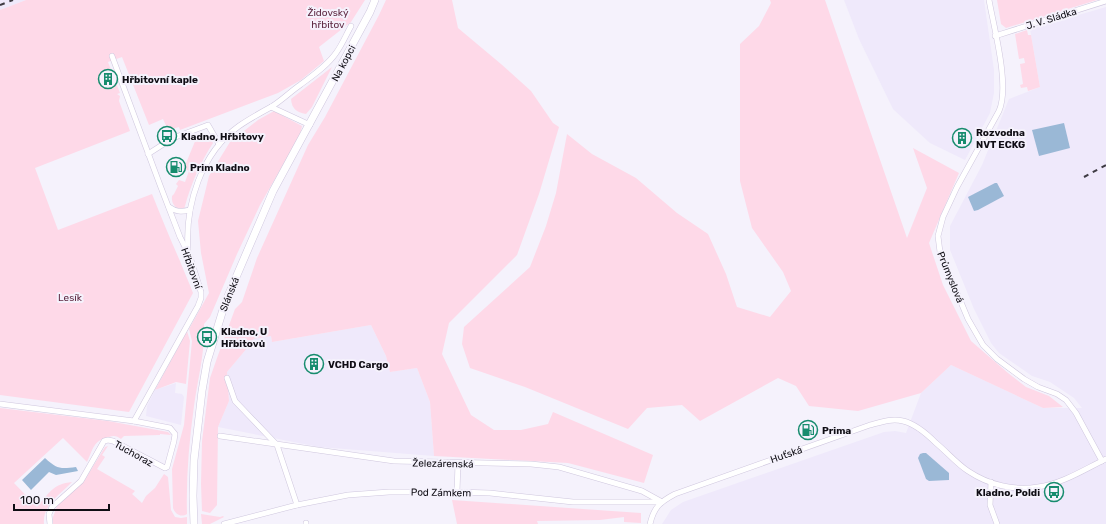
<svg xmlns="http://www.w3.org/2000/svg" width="1106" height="524" font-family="Rubik,sans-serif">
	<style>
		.built { fill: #efe9fb }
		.green { fill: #fed9e8 }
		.water { fill: #9ab8d6 }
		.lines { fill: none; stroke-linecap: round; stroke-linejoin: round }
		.minor-casing { stroke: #cfc7de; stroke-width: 6 }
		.secondary-casing { stroke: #cfc7de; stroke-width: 8 }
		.minor { stroke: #fff; stroke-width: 5 }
		.secondary { stroke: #fff; stroke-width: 7 }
		.rail { stroke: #3e3b43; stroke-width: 2; stroke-dasharray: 5 5; stroke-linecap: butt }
		.labels { text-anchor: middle; stroke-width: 4; stroke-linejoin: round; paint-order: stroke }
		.park-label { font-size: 10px; fill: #5d2841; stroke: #f5f2fc }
		.street-label { font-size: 10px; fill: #0f0d14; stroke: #f5f2fc }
		.poi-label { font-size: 10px; font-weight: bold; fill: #0f0d14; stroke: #f5f2fc; text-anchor: start }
	</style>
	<rect width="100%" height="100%" fill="#f5f2fc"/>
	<g class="built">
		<polygon points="0,0 26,0 0,10"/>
		<polygon points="844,0 984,0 994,70 994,93 990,113 965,160 930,143 893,109 859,39"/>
		<polygon points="1106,7 1106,524 662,524 671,510 683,502 884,432 895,431 906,433 921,393 951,365 1043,408 1082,408 1074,398 1050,382 1032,376 999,353 991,343 974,309 950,250 950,226 982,165 1009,99 1040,87 1030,29"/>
		<polygon points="371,325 386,356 390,372 417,368 430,402 434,456 319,447 218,427 229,401 227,372 248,347 253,339 271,336 272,342"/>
		<polygon points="176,383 175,393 182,394 184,397 181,425 146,416 147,406 155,390"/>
	</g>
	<g class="green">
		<path d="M26 0H365L351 22 319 47 324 61 301 80 278 93 180 130 179 127 168 130 163 119 149 125 122 57 108 62 120 93 117 94 120 96 119 101 130 131 35 168 58 230 152 194C161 216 170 239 180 261 184 272 189 282 193 293L129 412 0 395V10Z"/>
		<polygon points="386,0 452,0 458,28 501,64 531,91 553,123 559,127 539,194 517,255 449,323 442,354 471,415 494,430 521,430 548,424 553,412 653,455 644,483 568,463 434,456 430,402 417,368 390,372 386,356 371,325 272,342 271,336 253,339 255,346 248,347 227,372 229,401 218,427 217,505 210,513 202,511 201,484 202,441 210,378 217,358 235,309 242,302 257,258 308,145 325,117 379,15"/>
		<polygon points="770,0 825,0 907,238 927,188 913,148 959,173 929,243 943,285 971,341 1008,373 1026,387 1049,396 1063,407 1043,408 951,365 921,393 858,411 809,406 796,386 778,378 700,421 682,405 647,408 628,429 525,387 470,368 462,344 464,327 530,267 546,226 556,193 567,134 592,154 636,178 677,213 708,234 726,274 737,307 770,317 791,291 783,272 752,228 740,181 740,44 759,26 771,3"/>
		<polygon points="997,0 1097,0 1006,28 1001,24"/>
		<polygon points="1027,30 1028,35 1031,35 1040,87 1028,91 1027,87 1021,88 1020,85 1023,84 1020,64 1025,63 1024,58 1019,59 1015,34"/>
		<path d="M332 67 312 107 306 114C296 112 292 109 291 99Z"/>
		<path d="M274 111 302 126 300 135 260 205 237 254 210 317 204 324C205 354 198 377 194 406 189 442 186 478 187 514 181 518 175 514 173 508L172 469 184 425 192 341 189 329 209 293 201 253 198 221 209 176 230 142 258 120Z"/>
		<path d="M202 136 210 138 213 143C200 163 191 184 185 206L184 209C176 210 171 204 172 196L174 194 178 186 176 184 179 180 185 182 189 171 184 168 196 139Z"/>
		<polygon points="187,331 190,341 186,384 176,382 155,390"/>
		<path d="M0 408 108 421 168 432 171 435 160 434V435L124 436 121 439C117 436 114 435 109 437 93 440 93 450 87 462L63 438 14 483 37 507C49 493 53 484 72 482 61 494 42 505 44 524H0Z"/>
		<polygon points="108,446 102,455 105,457 97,469 135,491 132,494 142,503 146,496 155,488 164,474 168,477 171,510 175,517 181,518 187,517 187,524 53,524 53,517 57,506 84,481 105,447"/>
		<polygon points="452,500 641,513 641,523 624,522 624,517 600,520 537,521 538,524 457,524"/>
		<polygon points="201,514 220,517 223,516 224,517 210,524 202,524"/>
	</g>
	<g class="water">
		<polygon points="1064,123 1070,148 1039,156 1032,130"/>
		<polygon points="995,183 997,183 1004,196 978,210 974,211 968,197"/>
		<polygon points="923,453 926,453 949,473 949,480 929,481 926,479 918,458 920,454"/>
		<path d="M45 458C57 469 60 469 76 467L78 471 56 475 49 472 31 490 22 480Z"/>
	</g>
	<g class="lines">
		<defs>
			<g id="minor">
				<path d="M989 0C994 28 1010 86 999 111L957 187 943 217 938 236 940 252 968 319 983 345 997 359 1024 379 1038 387 1057 394 1066 400 1076 413 1102 461"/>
				<polyline points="995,36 1106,1"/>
				<polyline points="112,56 160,185 180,237 190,257 201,292 201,298 198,306 134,421"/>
				<polyline points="271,107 310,125"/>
				<polyline points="148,154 173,138 208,125 219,144"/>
				<path d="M169 207C176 212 181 212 190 210"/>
				<path d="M188 250C185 205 201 153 239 126 249 119 260 113 271 107 281 101 290 92 300 85 312 76 327 66 336 53 342 45 346 35 351 26"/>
				<polyline points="227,378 235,401 277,445 297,505"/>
				<polyline points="0,404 134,421 170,428 175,434 174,441 167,467 165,468 113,441 108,440 104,441 81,481 52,507 49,514 50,524"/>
				<polyline points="220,436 394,461 531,464 559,467 642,491 662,502"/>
				<polyline points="991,482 990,505 997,524"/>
				<polyline points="457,492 458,463"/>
				<polyline points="306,523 306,524"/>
				<polyline points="224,524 297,505 348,495 389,492 457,492 490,493 573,502 661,502"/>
				<path d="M650 524C654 507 660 502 675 494L870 425C881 422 892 418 903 421 916 424 927 434 936 443 947 452 957 464 968 471 989 485 1014 491 1038 487 1062 484 1085 469 1106 459"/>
			</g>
			<polyline id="secondary" points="194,524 193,496 194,460 202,391 207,362 225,303 273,191 370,12 375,0"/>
		</defs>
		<use href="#minor" class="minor-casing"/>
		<use href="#secondary" class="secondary-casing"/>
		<use href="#minor" class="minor"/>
		<use href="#secondary" class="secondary"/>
		<g class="rail">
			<polyline points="0,5 13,0"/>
			<polyline points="1084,177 1106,165"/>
		</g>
	</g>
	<defs>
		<symbol id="building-ring" viewBox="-11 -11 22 22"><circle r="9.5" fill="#f5f2fc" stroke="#178c6e" stroke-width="1.5"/><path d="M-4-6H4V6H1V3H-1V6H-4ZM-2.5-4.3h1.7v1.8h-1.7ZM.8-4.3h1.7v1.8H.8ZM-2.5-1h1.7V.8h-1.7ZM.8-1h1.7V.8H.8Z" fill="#178c6e"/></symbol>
		<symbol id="bus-ring" viewBox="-11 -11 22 22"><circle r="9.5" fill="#f5f2fc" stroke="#178c6e" stroke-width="1.5"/><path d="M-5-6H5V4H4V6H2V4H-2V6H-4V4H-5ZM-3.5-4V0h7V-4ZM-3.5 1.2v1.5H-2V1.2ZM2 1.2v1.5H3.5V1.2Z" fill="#178c6e"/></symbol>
		<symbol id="fuel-ring" viewBox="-11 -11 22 22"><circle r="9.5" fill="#f5f2fc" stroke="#178c6e" stroke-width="1.5"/><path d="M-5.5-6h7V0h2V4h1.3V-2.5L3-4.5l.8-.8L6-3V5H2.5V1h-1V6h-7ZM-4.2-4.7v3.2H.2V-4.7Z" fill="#178c6e"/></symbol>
	</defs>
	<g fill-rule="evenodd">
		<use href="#building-ring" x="97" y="68" width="22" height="22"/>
		<use href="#bus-ring" x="156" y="125" width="22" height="22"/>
		<use href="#building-ring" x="951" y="127" width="22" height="22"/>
		<use href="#fuel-ring" x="165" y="156" width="22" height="22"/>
		<use href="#bus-ring" x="196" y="326" width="22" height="22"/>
		<use href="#building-ring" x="303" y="353" width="22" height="22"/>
		<use href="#fuel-ring" x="797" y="419" width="22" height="22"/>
		<use href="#bus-ring" x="1043" y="481" width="22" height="22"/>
	</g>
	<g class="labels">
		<g class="park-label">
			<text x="328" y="16">Židovský<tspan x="328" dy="12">hřbitov</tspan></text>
			<text x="70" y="301">Lesík</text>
		</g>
		<g class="street-label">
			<text transform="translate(1051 18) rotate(-17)" y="4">J. V. Sládka</text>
			<text transform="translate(343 63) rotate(-62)" y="4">Na kopci</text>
			<text transform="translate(192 268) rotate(70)" y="4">Hřbitovní</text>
			<text transform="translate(951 277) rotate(68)" y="4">Průmyslová</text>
			<text transform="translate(229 294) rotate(-68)" y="4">Slánská</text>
			<text transform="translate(134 453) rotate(29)" y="4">Tuchoraz</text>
			<text transform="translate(786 454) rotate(-19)" y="4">Huťská</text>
			<text transform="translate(443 463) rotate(1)" y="4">Železárenská</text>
			<text transform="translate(441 492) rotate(1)" y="4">Pod Zámkem</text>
		</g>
		<g class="poi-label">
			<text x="122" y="83">Hřbitovní kaple</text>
			<text x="976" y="136">Rozvodna<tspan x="976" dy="12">NVT ECKG</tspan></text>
			<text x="181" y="140">Kladno, Hřbitovy</text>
			<text x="190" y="171">Prim Kladno</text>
			<text x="221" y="335">Kladno, U<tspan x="221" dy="12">Hřbitovů</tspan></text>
			<text x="328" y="368">VCHD Cargo</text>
			<text x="822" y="434">Prima</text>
			<text x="1040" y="496" text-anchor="end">Kladno, Poldi</text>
		</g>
	</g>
	<path d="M14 504v6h95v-6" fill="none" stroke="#0f0d14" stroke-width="2"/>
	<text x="20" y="504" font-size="12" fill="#0f0d14" stroke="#f5f2fc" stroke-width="3" paint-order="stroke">100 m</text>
</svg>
